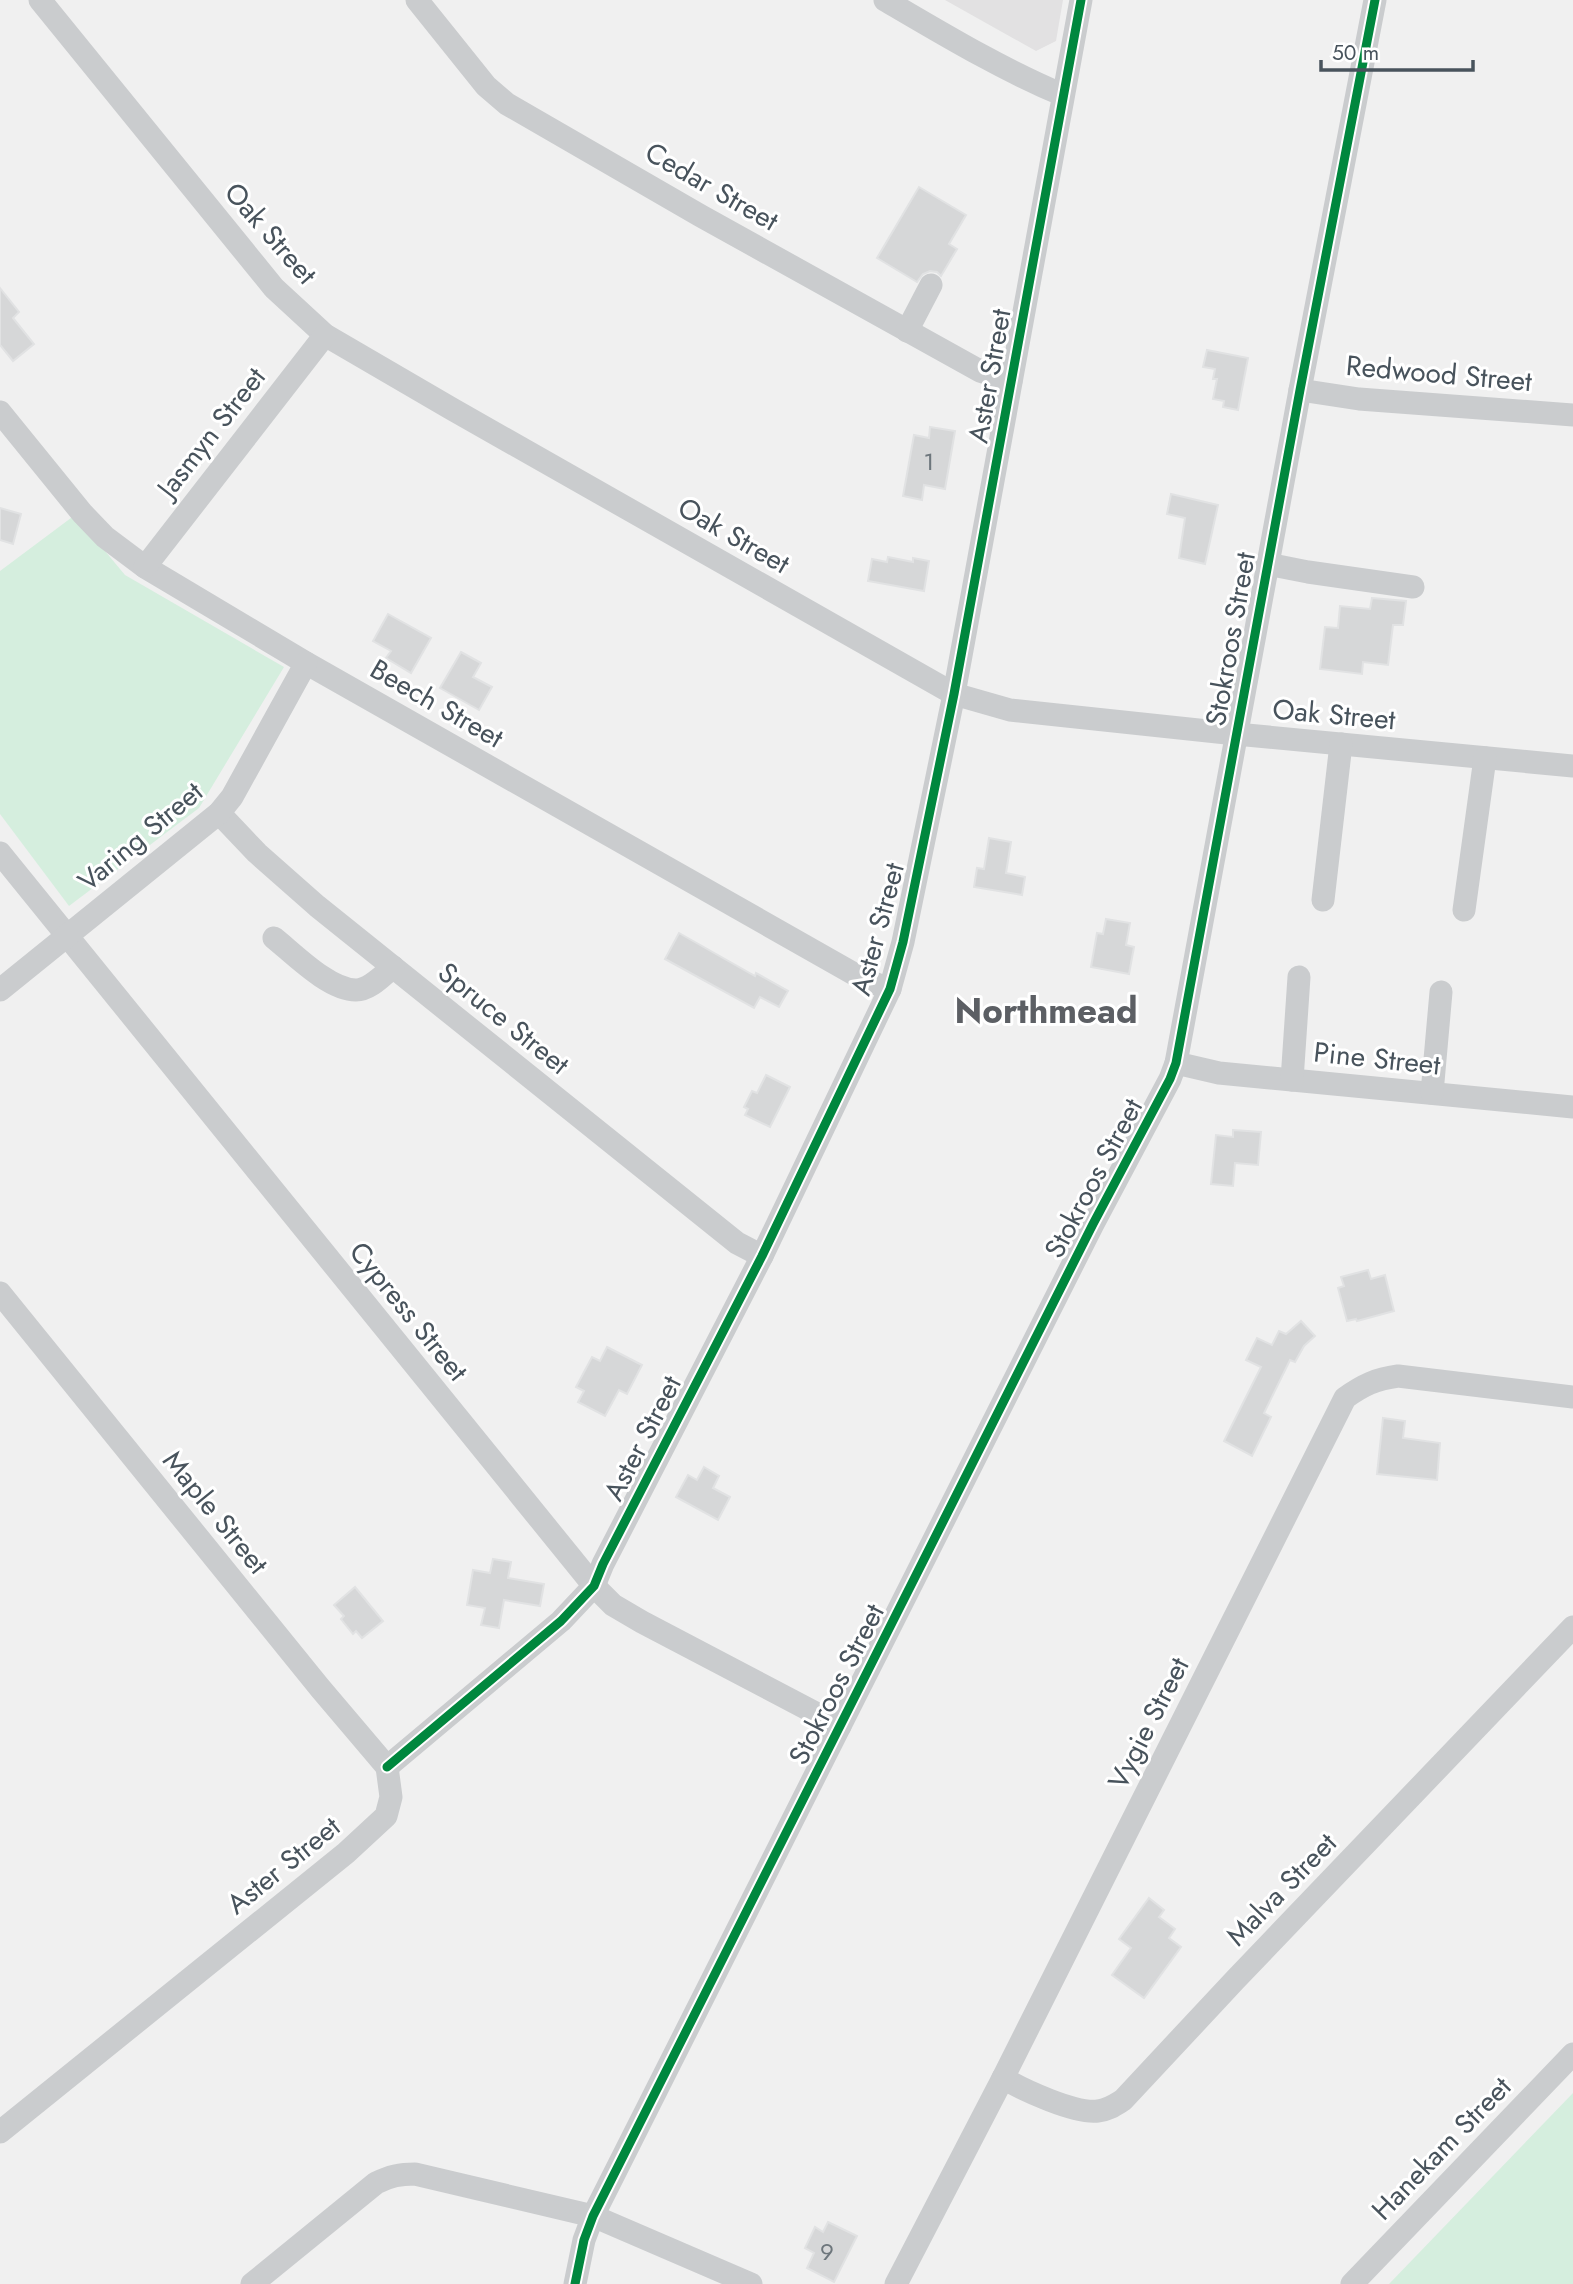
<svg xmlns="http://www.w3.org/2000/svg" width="1573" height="2284" font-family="Jost,sans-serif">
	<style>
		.education { fill: #e2e1e2 }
		.green { fill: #d5eede }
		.building { fill: #d6d7d8; stroke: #e1e2e3; stroke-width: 2 }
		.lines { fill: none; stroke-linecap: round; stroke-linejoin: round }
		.minor { stroke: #caccce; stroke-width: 23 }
		.cycleway-casing { stroke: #fff; stroke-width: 13 }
		.cycleway { stroke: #00873e; stroke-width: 9 }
		.labels { text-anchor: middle; stroke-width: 6; stroke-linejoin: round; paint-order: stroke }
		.number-label { font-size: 24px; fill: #6d767c }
		.street-label { font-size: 28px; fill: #48535c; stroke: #fff }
		.district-label { font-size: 35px; font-weight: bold; fill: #5c5f64; stroke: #fff }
	</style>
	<rect width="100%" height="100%" fill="#f0f0f0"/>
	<polygon class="education" points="945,0 1063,0 1056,41 1036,51"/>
	<g class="green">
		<polygon points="75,515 125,575 284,667 199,808 69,906 0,814 0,571"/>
		<polygon points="1573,2093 1573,2284 1389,2284"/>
	</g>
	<g class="building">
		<polygon points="919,187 966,215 949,244 957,249 941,276 937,272 930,271 923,274 917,282 877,258"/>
		<polygon points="0,288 19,312 13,318 34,344 13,361 0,345"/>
		<polygon points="1207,350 1248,358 1238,410 1223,407 1224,401 1213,399 1217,379 1213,379 1215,369 1203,367"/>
		<polygon points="930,427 955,431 945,489 924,485 922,500 903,496 914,435 929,438"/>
		<polygon points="1171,494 1218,505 1205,564 1179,558 1185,518 1167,514"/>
		<polygon points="0,508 21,514 13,544 0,540"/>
		<polygon points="888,557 913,562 913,558 929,561 924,591 868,581 872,559 887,562"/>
		<polygon points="1372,598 1406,601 1403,625 1393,625 1388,665 1363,662 1362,674 1320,669 1325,627 1338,628 1340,606 1370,609"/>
		<polygon points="388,614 431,638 411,673 386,658 391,651 373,641"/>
		<polygon points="461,652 481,663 473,677 492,687 479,710 440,688"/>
		<polygon points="989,838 1011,842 1006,873 1025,877 1022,895 974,887 977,868 984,869"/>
		<polygon points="1106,919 1130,923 1126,945 1134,947 1129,974 1091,967 1097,933 1103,934"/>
		<polygon points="679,933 755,976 756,973 788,991 779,1007 760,997 754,1008 665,959"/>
		<polygon points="766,1075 790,1087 770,1127 745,1115 748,1109 744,1107 752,1091 757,1093"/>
		<polygon points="1233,1130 1261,1132 1258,1165 1235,1163 1233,1186 1211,1184 1216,1135 1233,1137"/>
		<polygon points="1368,1270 1371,1279 1385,1275 1394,1311 1357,1321 1356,1319 1347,1321 1338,1288 1344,1286 1341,1277"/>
		<polygon points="1301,1321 1315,1336 1304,1346 1295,1362 1290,1360 1264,1413 1271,1417 1252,1456 1224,1441 1261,1367 1246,1360 1257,1338 1272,1345 1279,1331 1286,1334"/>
		<polygon points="607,1347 642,1365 627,1394 619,1390 605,1416 578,1402 584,1391 576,1387 592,1357 600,1361"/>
		<polygon points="1383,1418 1405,1421 1403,1438 1440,1443 1437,1480 1377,1474"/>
		<polygon points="704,1467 719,1476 713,1488 730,1497 718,1520 676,1497 688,1475 697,1480"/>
		<polygon points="493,1559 511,1562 508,1578 544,1584 540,1606 504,1600 499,1628 481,1625 485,1608 467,1605 473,1570 490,1573"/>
		<polygon points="355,1587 383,1621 362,1638 356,1631 353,1634 341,1619 344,1616 334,1605"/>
		<polygon points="1149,1898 1164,1910 1159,1917 1175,1929 1169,1938 1181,1947 1144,1998 1112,1975 1131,1948 1119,1939"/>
		<polygon points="828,2222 857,2236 834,2282 807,2268 814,2253 805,2248 815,2227 823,2232"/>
	</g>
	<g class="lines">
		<g class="minor">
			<polyline points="40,0 274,288 325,335 452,409 954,694 1010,710 1236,734 1573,766"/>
			<polyline points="417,0 486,86 507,104 701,216 980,371 1011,381"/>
			<path d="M885 0C943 34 1001 69 1063 95"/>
			<polyline points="907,331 931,285"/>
			<polyline points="1300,390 1359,399 1573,415"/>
			<polyline points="0,412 82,513 105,537 145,567 306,663 863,979 890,989"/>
			<polyline points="1267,564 1308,572 1413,587"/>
			<polyline points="145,567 325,335"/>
			<polyline points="219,813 257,853 317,906 737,1243 762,1256"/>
			<polyline points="0,853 594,1586 613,1605 642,1622 840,1726"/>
			<polyline points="1323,900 1341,744"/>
			<polyline points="1464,910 1485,758"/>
			<path d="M274 938C294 954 329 990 356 990 370 990 383 975 393 967"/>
			<polyline points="0,990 219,813 232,797 306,663"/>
			<polyline points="1176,1063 1219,1073 1573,1107"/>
			<polyline points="1292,1080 1299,977"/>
			<polyline points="1432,1093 1441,992"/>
			<polyline points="0,1293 320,1688 387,1767 391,1797 386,1816 346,1853 0,2132"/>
			<polyline points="387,1767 561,1621 594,1586 603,1564 762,1256 890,989 903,942 954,694 1081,0"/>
			<path d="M1003 2078C1023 2090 1075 2114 1098 2111 1108 2110 1115 2105 1123 2100L1235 1980 1573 1627"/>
			<path d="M252 2284 376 2183C390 2176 400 2174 415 2174L593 2216 751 2284"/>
			<polyline points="575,2284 584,2240 593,2216 1093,1224 1170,1079 1176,1063 1300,390 1375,0"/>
			<path d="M896 2284 1003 2078 1345 1398C1363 1385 1376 1379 1398 1376L1573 1397"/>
			<polyline points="1352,2284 1573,2054"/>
		</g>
		<defs>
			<g id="cycleway">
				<polyline points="387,1767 561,1621 594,1586 603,1564 762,1256 890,989 903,942 954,694 1081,0"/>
				<polyline points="575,2284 584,2240 593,2216 1093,1224 1170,1079 1176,1063 1300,390 1375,0"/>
			</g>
		</defs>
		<use href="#cycleway" class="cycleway-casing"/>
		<use href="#cycleway" class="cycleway"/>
	</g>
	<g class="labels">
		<g class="number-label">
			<text x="929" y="470">1</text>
			<text x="827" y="2260">9</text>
		</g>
		<g class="street-label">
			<text transform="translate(712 186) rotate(30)" y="10">Cedar Street</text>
			<text transform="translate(271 233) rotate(49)" y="10">Oak Street</text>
			<text transform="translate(1439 373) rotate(5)" y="10">Redwood Street</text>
			<text transform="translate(989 376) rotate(-80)" y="10">Aster Street</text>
			<text transform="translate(211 432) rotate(-52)" y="10">Jasmyn Street</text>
			<text transform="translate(734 535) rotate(30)" y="10">Oak Street</text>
			<text transform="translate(1230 639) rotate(-80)" y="10">Stokroos Street</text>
			<text transform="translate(437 703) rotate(30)" y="10">Beech Street</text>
			<text transform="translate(1334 714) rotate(5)" y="10">Oak Street</text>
			<text transform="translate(140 836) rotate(-40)" y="10">Varing Street</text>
			<text transform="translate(877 929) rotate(-75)" y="10">Aster Street</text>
			<text transform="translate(504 1018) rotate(39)" y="10">Spruce Street</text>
			<text transform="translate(1377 1058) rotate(6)" y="10">Pine Street</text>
			<text transform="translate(1093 1178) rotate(-62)" y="10">Stokroos Street</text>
			<text transform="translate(409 1311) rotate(51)" y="10">Cypress Street</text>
			<text transform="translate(642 1438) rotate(-63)" y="10">Aster Street</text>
			<text transform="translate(216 1512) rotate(51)" y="10">Maple Street</text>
			<text transform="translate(836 1684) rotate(-63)" y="10">Stokroos Street</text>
			<text transform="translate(1148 1723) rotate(-63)" y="10">Vygie Street</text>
			<text transform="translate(283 1865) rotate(-39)" y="10">Aster Street</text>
			<text transform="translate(1281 1889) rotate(-46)" y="10">Malva Street</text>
			<text transform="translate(1441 2148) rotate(-46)" y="10">Hanekam Street</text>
		</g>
		<g class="district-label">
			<text x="1046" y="1023">Northmead</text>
		</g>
	</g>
	<path d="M1321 60v10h152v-10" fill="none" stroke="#48535c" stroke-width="3.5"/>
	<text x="1332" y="60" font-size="21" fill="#48535c" stroke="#ffffff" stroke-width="5" paint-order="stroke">50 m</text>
</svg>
